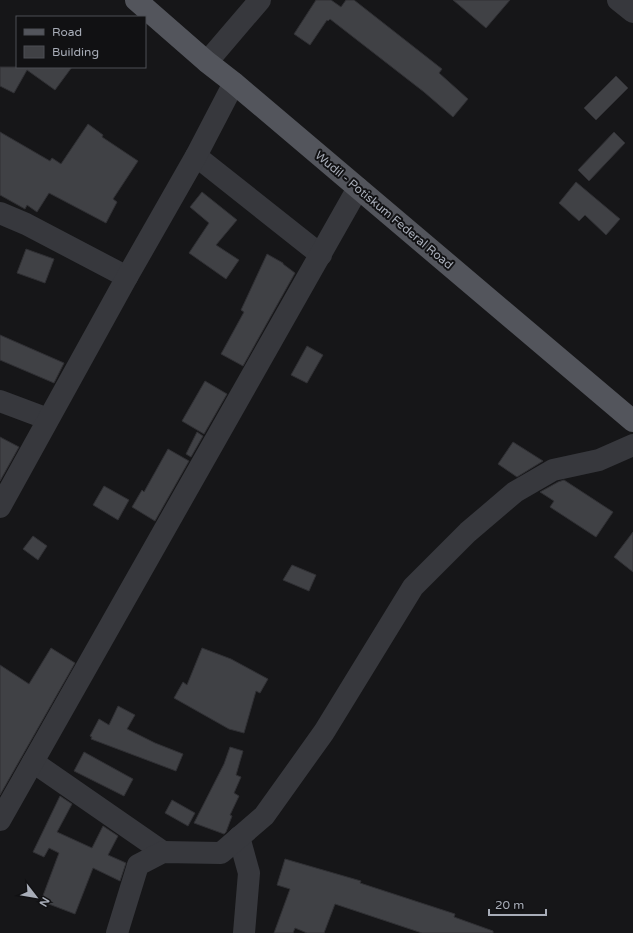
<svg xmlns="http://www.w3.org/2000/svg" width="633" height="933" font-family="'Varela Round',sans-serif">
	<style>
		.building { fill: #404145; stroke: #303034 }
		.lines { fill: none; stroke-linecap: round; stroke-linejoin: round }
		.minor { stroke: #37383d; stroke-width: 22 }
		.major { stroke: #53555c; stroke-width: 22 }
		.labels { text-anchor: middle; stroke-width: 4; stroke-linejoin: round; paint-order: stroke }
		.street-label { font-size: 12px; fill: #a8adb8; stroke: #111113 }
	</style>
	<rect width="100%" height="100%" fill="#161618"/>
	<g class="building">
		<polygon points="316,0 331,0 341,7 346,0 354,0 442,69 439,73 468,99 453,117 424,92 330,19 328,21 327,20 310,45 294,34"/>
		<polygon points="453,0 510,0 486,28"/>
		<polygon points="0,67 72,67 55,90 27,70 14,93 0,86"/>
		<polygon points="616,76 628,88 596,120 584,108"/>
		<polygon points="88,124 103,135 102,137 138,161 113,199 117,202 106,223 49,193 37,212 27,205 25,209 0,195 0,132 50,161 52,158 61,164"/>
		<polygon points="614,132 625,143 589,181 578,170"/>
		<polygon points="576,182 620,219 606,235 585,215 579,221 559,203"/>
		<polygon points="202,192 237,220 216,245 239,260 226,279 189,253 209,223 190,207"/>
		<polygon points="26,249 54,259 45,283 17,273"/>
		<polygon points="267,254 283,263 283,264 295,273 243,366 221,354 244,312 241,310"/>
		<polygon points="0,335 64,363 54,383 0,360"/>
		<polygon points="307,346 323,355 307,383 291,375"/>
		<polygon points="205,381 227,394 204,434 182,421"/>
		<polygon points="197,432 203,436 191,457 186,454"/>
		<polygon points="0,437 19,447 0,481"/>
		<polygon points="513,442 543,461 517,477 498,464"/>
		<polygon points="168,449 189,461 155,521 132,507 142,490 144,492"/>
		<polygon points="564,480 613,512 596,537 550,507 554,501 540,492 558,482"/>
		<polygon points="104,486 129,500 118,520 93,505"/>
		<polygon points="633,532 633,572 614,557"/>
		<polygon points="33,536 47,546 38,560 23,549"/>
		<polygon points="292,565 316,575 309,591 283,580"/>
		<polygon points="51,648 75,663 0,795 0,665 29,684"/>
		<polygon points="202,648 231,659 268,679 260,693 256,691 244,733 229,729 174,698 183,682 187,685"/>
		<polygon points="118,706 135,715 127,729 155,743 183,754 176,771 91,739 92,737 90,736 99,719 109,725"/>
		<polygon points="230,747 243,751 236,775 241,777 234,793 239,796 230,815 232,816 226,832 224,834 194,823 224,764"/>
		<polygon points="84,752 133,779 124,796 74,771"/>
		<polygon points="60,796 72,804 57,832 92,848 103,826 118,836 108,855 126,863 120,881 93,868 75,914 41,901 59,853 49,848 44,857 33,852"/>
		<polygon points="172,800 195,813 188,826 165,813"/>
		<polygon points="285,859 361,881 360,883 455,914 454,917 493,931 493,933 422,933 335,904 324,933 307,933 295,928 293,933 274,933 290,889 277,885"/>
	</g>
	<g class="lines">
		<g class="minor">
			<polyline points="618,0 633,12"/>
			<polyline points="207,62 260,0"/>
			<polyline points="196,156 321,255"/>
			<polyline points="0,213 26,224 127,277"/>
			<polyline points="0,401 48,419"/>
			<polyline points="0,507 127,277 196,156 234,83"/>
			<polyline points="33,762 163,852"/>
			<polyline points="0,820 358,188"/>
			<polyline points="239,837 249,873 244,933"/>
			<polyline points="117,933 138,865 163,852 221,853 264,816 324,732 413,587 468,532 515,492 553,470 599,460 633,445"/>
		</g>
		<polyline class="major" points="136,0 207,62 234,83 633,421"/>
	</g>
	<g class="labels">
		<g class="street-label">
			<text transform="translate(384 210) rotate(40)" y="4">Wudil - Potiskum Federal Road</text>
		</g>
	</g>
	<rect x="16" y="16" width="130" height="52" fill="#111113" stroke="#4d4f55"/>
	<rect x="24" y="29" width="20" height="6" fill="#53555c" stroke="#4d4f55"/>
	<text x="52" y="36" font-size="12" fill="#a8adb8">Road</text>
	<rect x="24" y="46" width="20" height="12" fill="#404145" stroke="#4d4f55"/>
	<text x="52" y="56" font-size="12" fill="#a8adb8">Building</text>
	<g transform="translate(36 897) rotate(121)" stroke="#111113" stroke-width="3" paint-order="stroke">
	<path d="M0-3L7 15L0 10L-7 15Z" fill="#a8adb8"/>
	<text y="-6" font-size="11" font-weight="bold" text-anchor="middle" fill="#a8adb8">N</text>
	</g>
	<path d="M489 909v6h57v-6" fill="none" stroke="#a8adb8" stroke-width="2"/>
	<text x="495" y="909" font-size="12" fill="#a8adb8" stroke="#111113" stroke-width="3" paint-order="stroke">20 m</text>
</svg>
